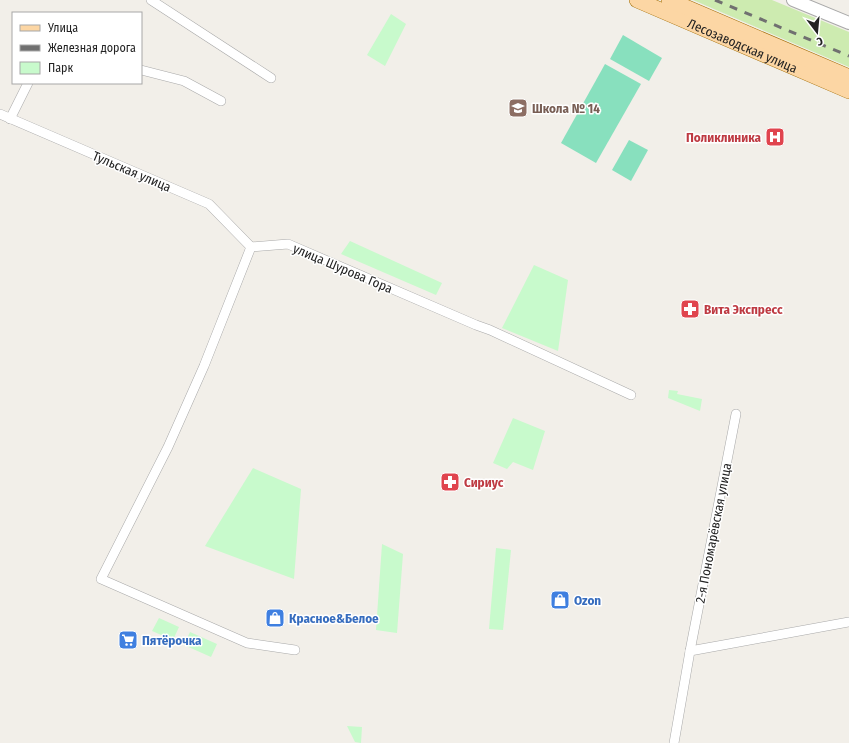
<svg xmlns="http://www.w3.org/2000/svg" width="849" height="743" font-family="'Fira Sans Condensed',sans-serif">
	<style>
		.grass { fill: #cdebb0 }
		.park { fill: #c8facc }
		.pitch { fill: #88e0be }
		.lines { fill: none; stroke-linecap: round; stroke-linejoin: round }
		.minor-casing { stroke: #a9a9a9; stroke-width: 10 }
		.tertiary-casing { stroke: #a9a9a9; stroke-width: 14 }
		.primary-casing { stroke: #a06b00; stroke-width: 16 }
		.minor { stroke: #fff; stroke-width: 9 }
		.tertiary { stroke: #fff; stroke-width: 12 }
		.primary { stroke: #fcd6a4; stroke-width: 15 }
		.rail { stroke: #707070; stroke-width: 3; stroke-dasharray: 8 8; stroke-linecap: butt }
		.labels { text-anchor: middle; stroke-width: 3; stroke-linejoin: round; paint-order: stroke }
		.street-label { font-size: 13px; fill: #222; stroke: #fff }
		.education-label { font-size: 13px; font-weight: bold; fill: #785e54; stroke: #fff; text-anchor: start }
		.health-label { font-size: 13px; font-weight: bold; fill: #be3a42; stroke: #fff; text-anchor: start }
		.shop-label { font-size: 13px; font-weight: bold; fill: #366cbe; stroke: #fff; text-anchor: start }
	</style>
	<rect width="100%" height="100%" fill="#f2efe9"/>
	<polygon class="grass" points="693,0 772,0 849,32 849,67"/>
	<g class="park">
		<polygon points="391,14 406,24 385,66 367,55"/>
		<polygon points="350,241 442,283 436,295 341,254"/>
		<polygon points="534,265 568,280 558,351 502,328"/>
		<polygon points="669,390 678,391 677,394 702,399 700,411 668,398"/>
		<polygon points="513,418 545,431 533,470 513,462 507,469 493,463"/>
		<polygon points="253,468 301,489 294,579 205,546"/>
		<polygon points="382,544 403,554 397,633 376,630"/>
		<polygon points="496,548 511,550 503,630 489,629"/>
		<polygon points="159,618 179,627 173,640 152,631"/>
		<polygon points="190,632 217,644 211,657 184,645"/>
		<polygon points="347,726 362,727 361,743 355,742"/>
	</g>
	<g class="pitch">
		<polygon points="623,35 662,58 649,81 610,59"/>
		<polygon points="605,64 641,84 596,163 561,143"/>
		<polygon points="629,140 648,150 631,181 612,170"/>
	</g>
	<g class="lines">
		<defs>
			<g id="minor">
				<polyline points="151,0 271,78"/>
				<polyline points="141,70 184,81 221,101"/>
				<polyline points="0,114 209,204 251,247"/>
				<polyline points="10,119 28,83"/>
				<polyline points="251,247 204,366 168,447 101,579 247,643 295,650"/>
				<polyline points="251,247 288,244 476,325 490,330 631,395"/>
				<polyline points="690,651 736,414"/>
				<polyline points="674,743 690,651 849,622"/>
			</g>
			<polyline id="tertiary" points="793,0 849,23"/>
			<g id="primary">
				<path id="s1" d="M637 0 849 91"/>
				<polyline points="669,0 849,77"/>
			</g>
		</defs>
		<use href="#minor" class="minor-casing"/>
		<use href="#tertiary" class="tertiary-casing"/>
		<use href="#primary" class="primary-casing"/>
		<use href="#minor" class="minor"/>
		<use href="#tertiary" class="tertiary"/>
		<use href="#primary" class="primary"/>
		<polyline class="rail" points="715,0 849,56"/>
	</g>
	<defs>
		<symbol id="school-square" viewBox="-11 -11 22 22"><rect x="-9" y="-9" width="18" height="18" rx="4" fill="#8d6e63" stroke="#fff"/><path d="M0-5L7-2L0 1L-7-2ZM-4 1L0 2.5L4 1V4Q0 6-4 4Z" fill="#fff"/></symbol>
		<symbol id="hospital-square" viewBox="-11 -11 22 22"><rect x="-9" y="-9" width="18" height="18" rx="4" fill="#e0444e" stroke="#fff"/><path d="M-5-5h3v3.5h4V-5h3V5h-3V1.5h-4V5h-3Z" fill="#fff"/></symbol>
		<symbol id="pharmacy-square" viewBox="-11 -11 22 22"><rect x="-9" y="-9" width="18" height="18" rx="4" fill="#e0444e" stroke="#fff"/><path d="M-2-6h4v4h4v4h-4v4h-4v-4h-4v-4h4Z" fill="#fff"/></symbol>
		<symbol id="shop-square" viewBox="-11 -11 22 22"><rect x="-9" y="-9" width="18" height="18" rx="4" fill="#3f7fe0" stroke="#fff"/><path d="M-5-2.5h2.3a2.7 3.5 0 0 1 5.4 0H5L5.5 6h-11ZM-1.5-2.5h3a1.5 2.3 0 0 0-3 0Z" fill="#fff"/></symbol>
		<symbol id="supermarket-square" viewBox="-11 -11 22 22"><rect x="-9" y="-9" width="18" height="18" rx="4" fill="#3f7fe0" stroke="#fff"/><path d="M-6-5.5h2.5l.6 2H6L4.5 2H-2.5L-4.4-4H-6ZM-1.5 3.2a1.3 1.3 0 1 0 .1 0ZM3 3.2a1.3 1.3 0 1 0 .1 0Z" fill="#fff"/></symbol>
	</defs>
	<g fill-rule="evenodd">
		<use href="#school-square" x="507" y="97" width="22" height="22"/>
		<use href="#hospital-square" x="764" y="126" width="22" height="22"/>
		<use href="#pharmacy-square" x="679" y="298" width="22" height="22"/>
		<use href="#pharmacy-square" x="439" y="471" width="22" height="22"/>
		<use href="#shop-square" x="549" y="589" width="22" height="22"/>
		<use href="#shop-square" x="264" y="607" width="22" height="22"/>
		<use href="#supermarket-square" x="117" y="629" width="22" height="22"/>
	</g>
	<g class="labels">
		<g class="street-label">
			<text dy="5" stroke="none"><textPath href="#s1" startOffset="115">Лесозаводская улица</textPath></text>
			<text transform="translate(132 171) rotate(23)" y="5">Тульская улица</text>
			<text transform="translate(343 268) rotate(23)" y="5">улица Шурова Гора</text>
			<text transform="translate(713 533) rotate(-79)" y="5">2-я Пономарёвская улица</text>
		</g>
		<g class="education-label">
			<text x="532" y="113">Школа № 14</text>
		</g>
		<g class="health-label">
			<text x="761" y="142" text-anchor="end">Поликлиника</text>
			<text x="704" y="314">Вита Экспресс</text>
			<text x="464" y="487">Сириус</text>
		</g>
		<g class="shop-label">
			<text x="574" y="605">Ozon</text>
			<text x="289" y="623">Красное&amp;Белое</text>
			<text x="142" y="645">Пятёрочка</text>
		</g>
	</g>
	<rect x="12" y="12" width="130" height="72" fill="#ffffff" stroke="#a7a7a7"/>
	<rect x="20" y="25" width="20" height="6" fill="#fcd6a4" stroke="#a7a7a7"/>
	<text x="48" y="32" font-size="12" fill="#222222">Улица</text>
	<rect x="20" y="45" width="20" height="6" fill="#707070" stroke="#a7a7a7"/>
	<text x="48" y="52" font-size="12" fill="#222222">Железная дорога</text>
	<rect x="20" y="62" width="20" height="12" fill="#c8facc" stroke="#a7a7a7"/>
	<text x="48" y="72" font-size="12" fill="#222222">Парк</text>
	<g transform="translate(817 32) rotate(164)" stroke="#ffffff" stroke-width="3" paint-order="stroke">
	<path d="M0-3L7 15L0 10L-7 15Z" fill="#222222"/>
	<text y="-6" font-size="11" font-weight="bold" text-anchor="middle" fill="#222222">С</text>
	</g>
</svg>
